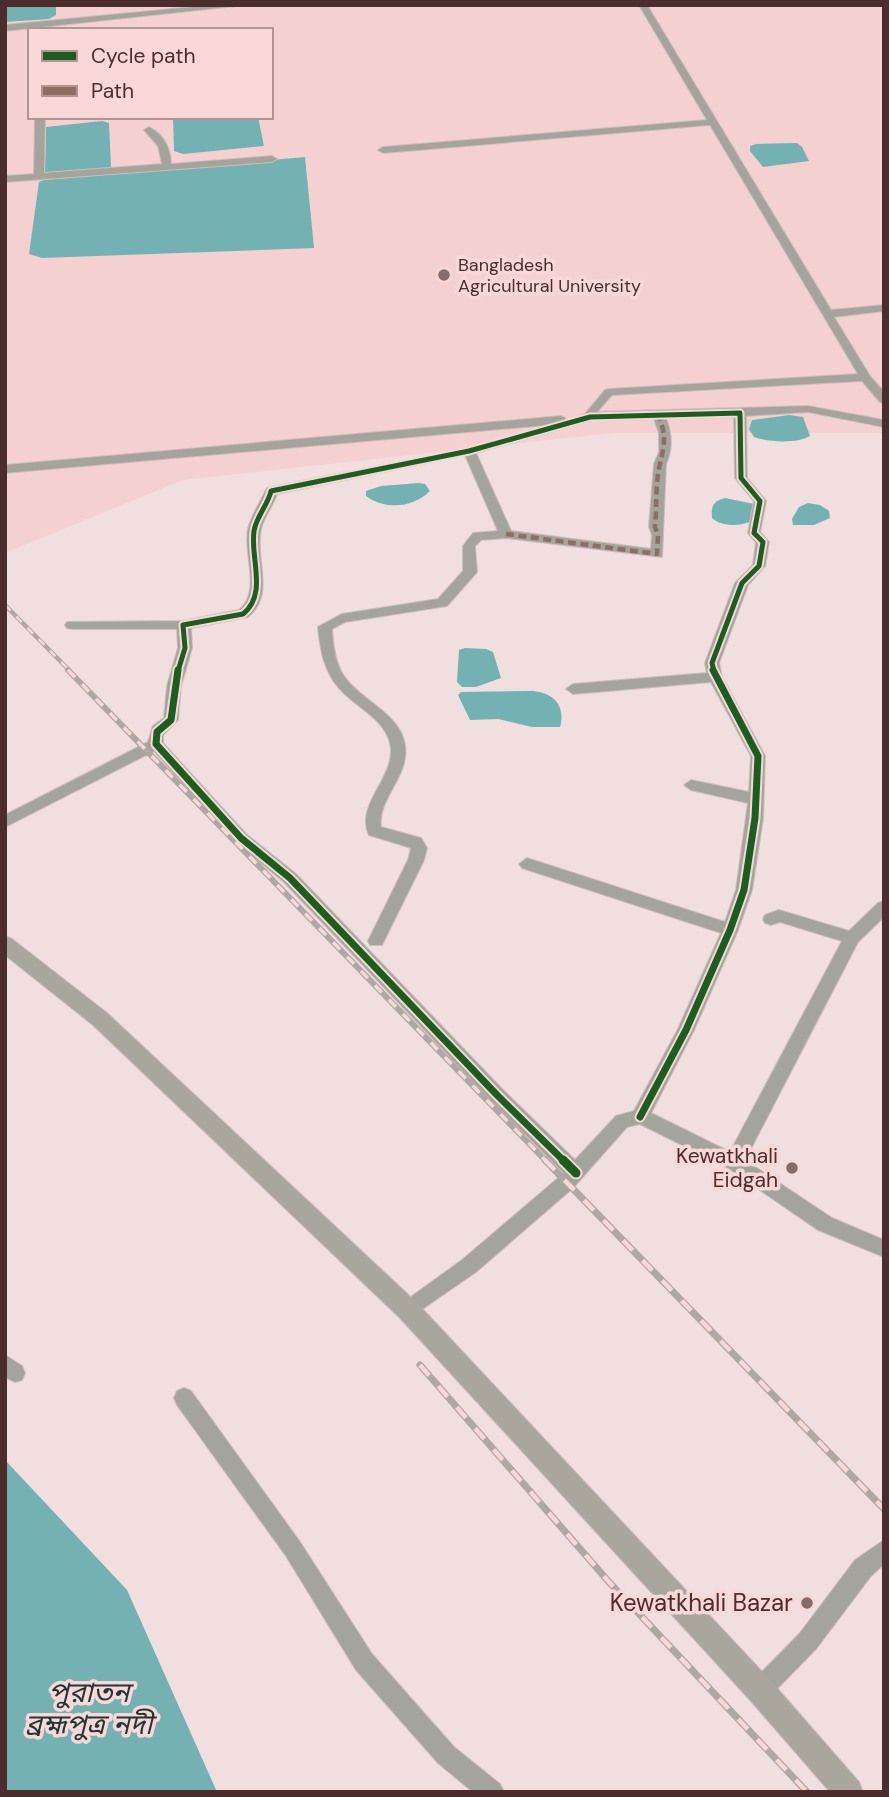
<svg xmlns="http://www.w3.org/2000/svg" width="889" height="1797" font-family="'DM Sans','Noto Sans Bengali',sans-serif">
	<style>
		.built { fill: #f4d1d0; fill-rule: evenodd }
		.water { fill: #73b1b3 }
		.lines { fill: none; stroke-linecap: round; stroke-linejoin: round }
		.minor-casing { stroke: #cdbdbc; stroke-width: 2 }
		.major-casing { stroke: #cdbdbc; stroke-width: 2 }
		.minor { fill: #a4a49d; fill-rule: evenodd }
		.major { fill: #a9a69e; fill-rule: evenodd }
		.rail-far2-casing { stroke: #afa7a3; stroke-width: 4.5 }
		.rail-far1-casing { stroke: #afa7a3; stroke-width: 6 }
		.rail-casing { stroke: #afa7a3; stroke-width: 7 }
		.rail-far2 { stroke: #f7d8d7; stroke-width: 2.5; stroke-dasharray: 8; stroke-linecap: butt }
		.rail-far1 { stroke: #f7d8d7; stroke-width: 3.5; stroke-dasharray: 10; stroke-linecap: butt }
		.rail { stroke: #f7d8d7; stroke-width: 4.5; stroke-dasharray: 14; stroke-linecap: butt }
		.quiet { stroke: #8d6e63; stroke-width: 4.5; stroke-dasharray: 8 4.5; stroke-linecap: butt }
		.cycleway-far2-casing { stroke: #f7d8d7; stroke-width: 9 }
		.cycleway-far1-casing { stroke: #f7d8d7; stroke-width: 11 }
		.cycleway-casing { stroke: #f7d8d7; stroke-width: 13 }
		.cycleway-far2 { stroke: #1b5e20; stroke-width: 5 }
		.cycleway-far1 { stroke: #1b5e20; stroke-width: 7 }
		.cycleway { stroke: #1b5e20; stroke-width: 9 }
		.poi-dot { fill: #856b6b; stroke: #f7d8d7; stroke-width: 2.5 }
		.labels { text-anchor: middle; stroke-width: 7; stroke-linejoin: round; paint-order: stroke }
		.far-poi-label { font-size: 18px; fill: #4b2d2d; stroke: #f7d8d7; text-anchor: start }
		.poi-label { font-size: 21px; fill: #4b2d2d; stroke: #f7d8d7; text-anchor: end }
		.near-poi-label { font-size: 24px; fill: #4b2d2d; stroke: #f7d8d7; text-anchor: end }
		.near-water-label { font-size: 28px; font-style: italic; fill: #1f3536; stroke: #f7d8d7 }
	</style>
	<rect width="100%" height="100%" fill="#f0dfde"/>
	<path class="built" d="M5 5H884V433H612L183 480 5 553ZM30 30H271V117H30Z"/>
	<g class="water">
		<polygon points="5,5 56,5 56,15 49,19 5,22"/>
		<polygon points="173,117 258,117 264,146 183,154 174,151"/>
		<polygon points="102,121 109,123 111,168 45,174 46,127"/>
		<polygon points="797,143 802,147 809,161 763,167 750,151 750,146 756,144"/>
		<polygon points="305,157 314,248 42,258 29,254 39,182 44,180"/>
		<path d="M789 415 803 417 810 436C796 444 768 442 754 437L749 429 752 420Z"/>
		<path d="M419 483 425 484 430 491C414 507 386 511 366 496V491L381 486Z"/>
		<path d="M725 498 754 504 750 522C737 526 722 527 712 518 711 506 713 501 725 498Z"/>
		<polygon points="808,503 820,505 829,511 830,518 814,525 793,525 792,519 799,507"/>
		<polygon points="465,648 486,649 493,652 501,678 476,687 462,687 457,682 459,650"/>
		<path d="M533 691C554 693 566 706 560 727H532L498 719 470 720 458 695 461 692Z"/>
		<polygon points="5,1460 127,1590 217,1792 5,1792"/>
	</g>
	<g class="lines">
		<defs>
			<g id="minor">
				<polygon points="213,5 245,5 5,31 5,25"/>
				<path d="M639 5H647L831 310 884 305V311L834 317 870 376 884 392V403L880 402 862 381 612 395 597 412 808 406 884 420V427L808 412 746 416 747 478 766 501 760 532 769 542 765 566 748 585 719 663 722 677 765 756 763 818 752 890 738 930 694 1030 651 1113 730 1152 842 941 780 922 771 925 765 923 763 919 765 915 779 910 849 931 878 903 884 901V917L858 942 745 1160 832 1218 884 1240V1257L818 1230 728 1168 640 1124 627 1127 573 1188 476 1272 408 1319 401 1316 398 1310 401 1304 462 1260 564 1173 491 1100 284 882 236 842 154 751 5 827V815L148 742 153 726 164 718 167 686 178 648 177 629H72L67 628 65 625 67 622 183 621 239 610C262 592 243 554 248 529 251 516 261 501 267 488L468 448 559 424 5 473V465L561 416 565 418 566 422 585 414 605 390 609 389 858 374 710 125 383 153 378 150 383 147 707 120ZM734 417 735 478 754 501 748 533 756 543 753 565 735 583 705 663 707 673 573 684 566 689 573 694 711 682 751 756 749 792 691 780 684 785 691 790 748 803 736 890 725 922 527 858 519 864 522 868 721 933 678 1029 634 1111 616 1116 575 1160 503 1090 296 874 246 834 163 743V735L178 720 181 686 192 648 191 628 248 617C276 594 254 559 261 529 264 516 273 506 277 494L465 455 498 531 473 533 463 546V571L438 599 342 614 318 627C320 649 324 671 339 688 354 706 384 718 390 743 398 776 354 804 369 835L411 848 408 860 368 941 370 945H382L424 860 427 848 421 838 381 827C377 799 410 776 405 745 400 713 361 701 344 676 335 663 333 645 332 629L345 622 447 606 477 572 475 546 481 540 506 538 662 557 666 464C673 448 672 435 666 418ZM654 419 659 433V452L654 464 649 527 652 535 651 549 511 531 476 453 592 420Z"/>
				<path d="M35 117H45L44 173 162 164 158 146 144 130 149 127C163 134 171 148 171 164L272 156 277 159 272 162 5 182V176L34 174Z"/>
				<polygon points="5,1355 22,1366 25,1373 22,1380 15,1382 5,1377"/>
				<polygon points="184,1388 191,1391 300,1542 372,1654 454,1747 500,1784 504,1792 473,1792 438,1763 356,1670 286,1556 177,1405 174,1398 177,1391"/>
				<polygon points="884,1540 884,1564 871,1576 816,1649 768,1698 760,1701 752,1698 749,1690 752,1682 800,1633 855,1560"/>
			</g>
			<polygon id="major" points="5,936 12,939 107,1013 416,1302 770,1680 859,1782 863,1792 830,1792 750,1700 400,1318 93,1025 5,955"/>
		</defs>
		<use href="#minor" class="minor-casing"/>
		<use href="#major" class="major-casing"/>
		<use href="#minor" class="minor"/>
		<use href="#major" class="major"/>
		<defs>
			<polyline id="rail-far2" points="5,605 70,671"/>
			<polyline id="rail-far1" points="68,670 547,1162"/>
			<g id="rail">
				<polyline points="545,1160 884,1509"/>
				<polyline points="420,1365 609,1582 807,1792"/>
			</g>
		</defs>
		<use href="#rail-far2" class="rail-far2-casing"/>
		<use href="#rail-far1" class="rail-far1-casing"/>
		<use href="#rail" class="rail-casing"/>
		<use href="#rail-far2" class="rail-far2"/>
		<use href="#rail-far1" class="rail-far1"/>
		<use href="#rail" class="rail"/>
		<path class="quiet" d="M506 534 657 554 658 535 655 527C657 507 655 484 660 464 665 443 666 437 659 415"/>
		<defs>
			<path id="cycleway-far2" d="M178 671 185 648 183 625 243 614C268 594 250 558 254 531 256 517 268 505 271 491L469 451 590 417 740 413 741 478 760 501 754 533 763 542 759 566 742 583 712 663 714 671"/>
			<g id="cycleway-far1">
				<polyline points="178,670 171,720 157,732 156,744 241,838 290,878 497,1095 565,1162"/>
				<polyline points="640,1117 686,1030 730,930 744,890 755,818 758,756 713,670"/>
			</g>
			<polyline id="cycleway" points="563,1160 576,1173"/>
		</defs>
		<use href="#cycleway-far2" class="cycleway-far2-casing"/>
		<use href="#cycleway-far1" class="cycleway-far1-casing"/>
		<use href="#cycleway" class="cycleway-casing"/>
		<use href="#cycleway-far2" class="cycleway-far2"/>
		<use href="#cycleway-far1" class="cycleway-far1"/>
		<use href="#cycleway" class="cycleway"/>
	</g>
	<g class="poi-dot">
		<circle cx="444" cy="275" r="7"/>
		<circle cx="792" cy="1168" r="7"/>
		<circle cx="807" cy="1603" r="7"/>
	</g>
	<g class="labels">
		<g class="far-poi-label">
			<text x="458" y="271">Bangladesh<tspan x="458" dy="21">Agricultural University</tspan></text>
		</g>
		<g class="poi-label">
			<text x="778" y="1163">Kewatkhali<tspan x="778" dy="24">Eidgah</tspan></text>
		</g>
		<g class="near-poi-label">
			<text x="793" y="1611">Kewatkhali Bazar</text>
		</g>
		<g class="near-water-label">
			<text x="89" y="1702">পুরাতন<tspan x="89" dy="32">ব্রহ্মপুত্র নদী</tspan></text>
		</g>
	</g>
	<rect width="889" height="1797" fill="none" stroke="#4b2d2d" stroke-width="14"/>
	<rect x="28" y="28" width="245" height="91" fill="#f7d8d7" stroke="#b29493" stroke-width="2"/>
	<rect x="42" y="51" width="35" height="10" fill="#1b5e20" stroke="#b29493" stroke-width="2"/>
	<text x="91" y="63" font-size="21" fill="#4b2d2d">Cycle path</text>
	<rect x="42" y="86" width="35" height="10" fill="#8d6e63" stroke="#b29493" stroke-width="2"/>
	<text x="91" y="98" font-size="21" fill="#4b2d2d">Path</text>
</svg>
